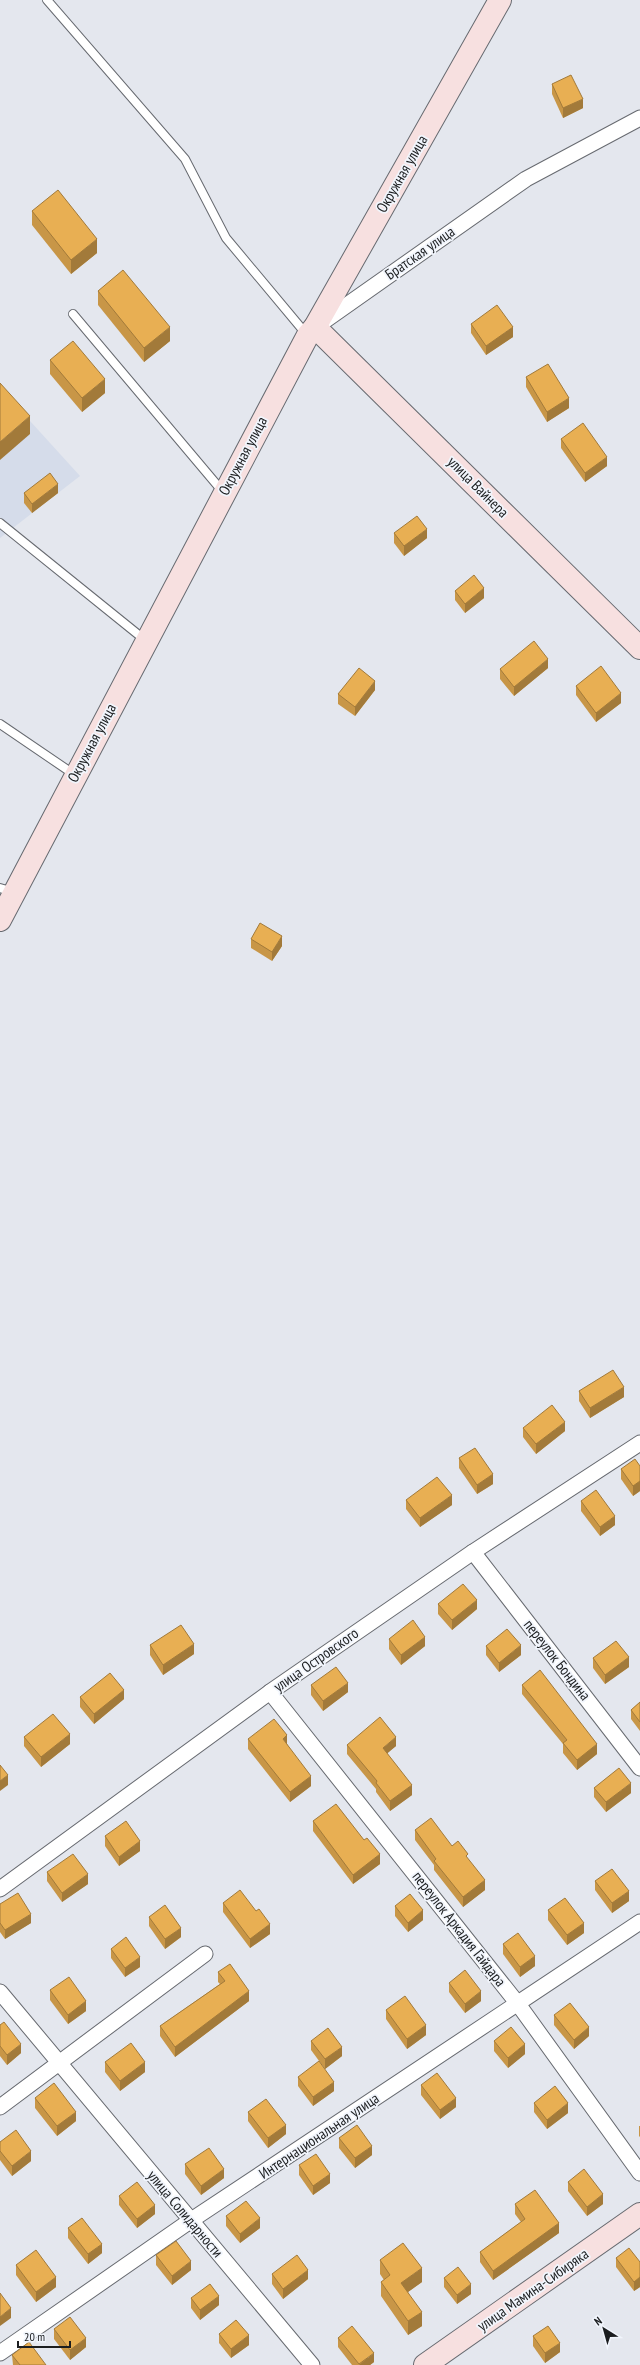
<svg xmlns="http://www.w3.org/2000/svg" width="640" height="2365" font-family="'PT Sans Narrow',sans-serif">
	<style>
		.built { fill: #d5dcea }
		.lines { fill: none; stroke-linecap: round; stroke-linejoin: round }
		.lane-casing { stroke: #676a70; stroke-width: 10 }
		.street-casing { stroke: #676a70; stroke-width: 17 }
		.secondary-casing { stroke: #676a70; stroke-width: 24 }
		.lane { stroke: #fff; stroke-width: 8 }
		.street { stroke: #fff; stroke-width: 15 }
		.secondary { stroke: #f7e0e0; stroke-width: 22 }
		.wall { fill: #c89647 }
		.shaded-wall { fill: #a27a3a }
		.building { fill: #e8af53; stroke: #a27a3a }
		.labels { text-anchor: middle; stroke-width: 3.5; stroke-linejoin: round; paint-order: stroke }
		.street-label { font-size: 15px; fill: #1b1d1f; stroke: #f1f5fc }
	</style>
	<rect width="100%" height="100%" fill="#e4e7ee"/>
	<polygon class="built" points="0,388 80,476 0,538"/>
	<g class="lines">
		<defs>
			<g id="lane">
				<polyline points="47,0 185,159 226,238 307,335"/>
				<polyline points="73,314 223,492"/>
				<polyline points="0,523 145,640"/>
				<polyline points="0,724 75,775"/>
				<polyline points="0,888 14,892"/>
			</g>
			<g id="street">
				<polyline points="320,324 526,179 640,118"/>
				<polyline points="473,1552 640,1768"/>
				<polyline points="270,1692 518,2004 640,2173"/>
				<polyline points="0,1889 270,1692 473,1552 640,1443"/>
				<polyline points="0,1992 312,2365"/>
				<polyline points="0,2107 205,1954"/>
				<polyline points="0,2353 190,2221 640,1922"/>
			</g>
			<g id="secondary">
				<polyline points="315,327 640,648"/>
				<polyline points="0,920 308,335 315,327 500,0"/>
				<polyline points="425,2365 640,2214"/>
			</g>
		</defs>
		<use href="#lane" class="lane-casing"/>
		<use href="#street" class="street-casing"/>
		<use href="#secondary" class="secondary-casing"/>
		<use href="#lane" class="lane"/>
		<use href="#street" class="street"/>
		<use href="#secondary" class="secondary"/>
	</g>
	<g class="wall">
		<polygon points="552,84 583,108 563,118 552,94"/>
		<polygon points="32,211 97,253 71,274 32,225"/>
		<polygon points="98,291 170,341 144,362 98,305"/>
		<polygon points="471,324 513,337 486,355 471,333"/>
		<polygon points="50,360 105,393 82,412 50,374"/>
		<polygon points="526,377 569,408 547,422 526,387"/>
		<polygon points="561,439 607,466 585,482 561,448"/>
		<polygon points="24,493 58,493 32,513 24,503"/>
		<polygon points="394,533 427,538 404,556 394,543"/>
		<polygon points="455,591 484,598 465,613 455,600"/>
		<polygon points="548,668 514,696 500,679 500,669"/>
		<polygon points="576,686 621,703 596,722 576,695"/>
		<polygon points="375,690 355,716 338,704 338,694"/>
		<polygon points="251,939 282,946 272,961 251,948"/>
		<polygon points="579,1391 624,1397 590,1418 579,1401"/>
		<polygon points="523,1428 565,1431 536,1454 523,1437"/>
		<polygon points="459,1458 493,1484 477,1494 459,1468"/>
		<polygon points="640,1466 640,1491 633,1496 621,1479 621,1469"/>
		<polygon points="406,1500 452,1505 420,1527 406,1509"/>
		<polygon points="581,1501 615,1525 600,1536 581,1511"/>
		<polygon points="438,1604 477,1609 452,1630 438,1614"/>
		<polygon points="389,1639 425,1646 401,1665 389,1649"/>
		<polygon points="150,1645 194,1654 163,1675 150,1655"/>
		<polygon points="486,1646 521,1655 499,1672 486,1655"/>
		<polygon points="593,1658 629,1667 605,1684 593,1668"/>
		<polygon points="311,1685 348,1692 323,1711 311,1695"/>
		<polygon points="522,1685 597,1754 577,1770 563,1753 563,1744 522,1694"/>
		<polygon points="80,1697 124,1699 94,1724 80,1707"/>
		<polygon points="640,1702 640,1731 631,1719 631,1710"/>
		<polygon points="24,1737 70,1744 41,1767 24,1746"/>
		<polygon points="248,1739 287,1744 311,1786 290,1802 248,1749"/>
		<polygon points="347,1745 396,1746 387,1753 412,1795 390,1811 376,1792 376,1789 347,1754"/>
		<polygon points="594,1788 631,1793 606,1812 594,1797"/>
		<polygon points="313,1821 380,1864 353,1884 313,1831"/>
		<polygon points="415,1830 452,1846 468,1859 485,1890 463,1907 434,1870 434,1865 415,1840"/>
		<polygon points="105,1836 140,1851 119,1866 105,1846"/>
		<polygon points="47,1872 88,1884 62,1902 47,1881"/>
		<polygon points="595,1881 629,1901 612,1913 595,1890"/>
		<polygon points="223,1903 270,1934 250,1948 223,1912"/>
		<polygon points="0,1904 31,1923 5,1939 0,1932"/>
		<polygon points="395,1906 423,1920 408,1932 395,1916"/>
		<polygon points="548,1910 584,1933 567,1945 548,1920"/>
		<polygon points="149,1917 181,1937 165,1949 149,1926"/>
		<polygon points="503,1944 535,1966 520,1977 503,1954"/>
		<polygon points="111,1949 140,1967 125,1977 111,1958"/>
		<polygon points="218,1972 249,2001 175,2057 160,2036 160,2026 220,1984 218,1982"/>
		<polygon points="449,1983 481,2001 465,2013 449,1992"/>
		<polygon points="50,1990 86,2011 68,2024 50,2000"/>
		<polygon points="386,2010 426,2035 407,2049 386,2019"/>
		<polygon points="554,2015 589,2036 574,2049 554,2025"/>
		<polygon points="0,2025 21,2053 7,2065 0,2056"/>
		<polygon points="311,2041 342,2056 325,2069 311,2050"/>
		<polygon points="494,2041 525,2054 508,2068 494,2051"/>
		<polygon points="105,2062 145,2072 120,2091 105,2072"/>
		<polygon points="298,2077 334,2091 313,2106 298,2086"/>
		<polygon points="421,2085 456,2107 440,2119 421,2095"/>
		<polygon points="35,2098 76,2121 57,2136 35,2108"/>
		<polygon points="534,2103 568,2113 547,2129 534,2112"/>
		<polygon points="248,2112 286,2134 268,2148 248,2121"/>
		<polygon points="639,2126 640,2126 640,2137 639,2136"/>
		<polygon points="339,2138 372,2155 355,2168 339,2148"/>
		<polygon points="0,2142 31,2161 12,2176 0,2160"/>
		<polygon points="185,2164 224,2178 201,2195 185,2174"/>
		<polygon points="299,2165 330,2183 313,2195 299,2175"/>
		<polygon points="568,2182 603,2204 587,2216 568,2191"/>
		<polygon points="119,2196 155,2214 137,2228 119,2205"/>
		<polygon points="515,2204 559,2233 493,2280 480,2262 480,2252 521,2222 515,2214"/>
		<polygon points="226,2216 260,2228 240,2243 226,2226"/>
		<polygon points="68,2228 102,2253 88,2264 68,2238"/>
		<polygon points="156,2255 191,2270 172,2285 156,2265"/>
		<polygon points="616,2258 640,2262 640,2287 634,2291 616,2267"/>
		<polygon points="380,2260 422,2282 408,2292 422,2326 408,2335 381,2296 381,2282 384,2280 380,2274"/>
		<polygon points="16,2265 56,2287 36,2302 16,2275"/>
		<polygon points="272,2274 308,2279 283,2299 272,2284"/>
		<polygon points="444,2278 471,2294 457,2304 444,2287"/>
		<polygon points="191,2298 219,2305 200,2320 191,2308"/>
		<polygon points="54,2329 86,2347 70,2360 54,2339"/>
		<polygon points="219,2334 249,2345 231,2358 219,2343"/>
		<polygon points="533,2336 560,2352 545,2363 533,2346"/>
		<polygon points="338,2338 374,2362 370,2365 352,2365 338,2347"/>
		<polygon points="12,2355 46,2365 13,2365"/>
	</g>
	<g class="shaded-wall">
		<polygon points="583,99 583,108 563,118 563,108"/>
		<polygon points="97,239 97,253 71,274 71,260"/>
		<polygon points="170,327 170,341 144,362 144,348"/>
		<polygon points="513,327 513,337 486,355 486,346"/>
		<polygon points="105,379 105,393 82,412 82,398"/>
		<polygon points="569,398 569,408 547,422 547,412"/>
		<polygon points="30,416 30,434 0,460 0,442"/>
		<polygon points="607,457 607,466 585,482 585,473"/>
		<polygon points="58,484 58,493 32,513 32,504"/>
		<polygon points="427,529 427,538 404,556 404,546"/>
		<polygon points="484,588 484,598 465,613 465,604"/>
		<polygon points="548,659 548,668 514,696 514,687"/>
		<polygon points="375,681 375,690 355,716 355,707"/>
		<polygon points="621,693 621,703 596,722 596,713"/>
		<polygon points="282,936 282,946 272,961 272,952"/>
		<polygon points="624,1387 624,1397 590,1418 590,1408"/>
		<polygon points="565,1422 565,1431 536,1454 536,1444"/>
		<polygon points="493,1474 493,1484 477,1494 477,1485"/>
		<polygon points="640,1481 640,1491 633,1496 633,1486"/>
		<polygon points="452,1495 452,1505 420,1527 420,1518"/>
		<polygon points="615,1516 615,1525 600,1536 600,1527"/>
		<polygon points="477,1600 477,1609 452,1630 452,1620"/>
		<polygon points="425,1637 425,1646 401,1665 401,1655"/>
		<polygon points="194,1644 194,1654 163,1675 163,1665"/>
		<polygon points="521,1645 521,1655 499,1672 499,1663"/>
		<polygon points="629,1657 629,1667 605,1684 605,1675"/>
		<polygon points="348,1683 348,1692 323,1711 323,1701"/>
		<polygon points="124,1690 124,1699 94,1724 94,1714"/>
		<polygon points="70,1734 70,1744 41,1767 41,1757"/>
		<polygon points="287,1735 287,1745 283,1739"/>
		<polygon points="396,1737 396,1746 383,1757 383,1748"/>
		<polygon points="597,1744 597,1754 577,1770 577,1760"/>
		<polygon points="8,1775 8,1785 0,1791 0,1781"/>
		<polygon points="311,1776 311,1786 290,1802 290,1792"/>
		<polygon points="631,1783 631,1793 606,1812 606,1802"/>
		<polygon points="412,1785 412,1795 390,1811 390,1801"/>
		<polygon points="140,1841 140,1851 119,1866 119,1857"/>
		<polygon points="380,1854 380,1864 353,1884 353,1875"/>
		<polygon points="88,1874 88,1884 62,1902 62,1893"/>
		<polygon points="485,1880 485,1890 463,1907 463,1897"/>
		<polygon points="629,1891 629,1901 612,1913 612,1903"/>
		<polygon points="423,1910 423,1920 408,1932 408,1923"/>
		<polygon points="31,1914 31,1923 5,1939 5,1930"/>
		<polygon points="584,1923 584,1933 567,1945 567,1935"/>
		<polygon points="270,1924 270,1934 250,1948 250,1939"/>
		<polygon points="181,1928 181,1937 165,1949 165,1939"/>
		<polygon points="535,1956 535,1966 520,1977 520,1967"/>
		<polygon points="140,1957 140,1967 125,1977 125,1968"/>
		<polygon points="249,1991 249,2001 175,2057 175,2047"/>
		<polygon points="481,1991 481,2001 465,2013 465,2004"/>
		<polygon points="86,2001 86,2011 68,2024 68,2015"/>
		<polygon points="426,2025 426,2035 407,2049 407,2039"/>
		<polygon points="589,2027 589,2036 574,2049 574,2040"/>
		<polygon points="21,2044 21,2053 7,2065 7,2055"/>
		<polygon points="525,2044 525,2054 508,2068 508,2058"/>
		<polygon points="342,2047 342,2056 325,2069 325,2059"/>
		<polygon points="145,2062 145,2072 120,2091 120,2081"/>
		<polygon points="334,2082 334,2091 313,2106 313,2097"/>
		<polygon points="456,2098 456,2107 440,2119 440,2110"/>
		<polygon points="568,2103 568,2113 547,2129 547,2120"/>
		<polygon points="76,2112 76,2121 57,2136 57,2126"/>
		<polygon points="286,2125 286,2134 268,2148 268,2138"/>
		<polygon points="372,2146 372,2155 355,2168 355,2158"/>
		<polygon points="31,2151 31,2161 12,2176 12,2166"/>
		<polygon points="224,2169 224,2178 201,2195 201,2186"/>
		<polygon points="330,2174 330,2183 313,2195 313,2186"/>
		<polygon points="603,2194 603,2204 587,2216 587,2207"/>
		<polygon points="155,2205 155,2214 137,2228 137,2219"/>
		<polygon points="260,2218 260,2228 240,2243 240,2234"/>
		<polygon points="559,2223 559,2233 493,2280 493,2271"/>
		<polygon points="102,2244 102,2253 88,2264 88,2254"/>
		<polygon points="191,2261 191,2270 172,2285 172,2276"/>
		<polygon points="422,2268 422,2282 401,2297 401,2283"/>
		<polygon points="308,2270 308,2279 283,2299 283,2289"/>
		<polygon points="56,2277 56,2287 36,2302 36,2292"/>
		<polygon points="640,2277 640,2287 634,2291 634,2282"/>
		<polygon points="471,2284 471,2294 457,2304 457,2295"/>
		<polygon points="219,2296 219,2305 200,2320 200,2310"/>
		<polygon points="11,2308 11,2318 0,2326 0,2317"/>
		<polygon points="422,2312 422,2326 408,2335 408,2321"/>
		<polygon points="249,2335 249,2345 231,2358 231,2349"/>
		<polygon points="86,2338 86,2347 70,2360 70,2350"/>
		<polygon points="560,2343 560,2352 545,2363 545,2353"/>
		<polygon points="374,2353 374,2362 370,2365 359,2365"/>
	</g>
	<g class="building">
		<polygon points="571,75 583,99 563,108 552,84"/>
		<polygon points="58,190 97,239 71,260 32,211"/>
		<polygon points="123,270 170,327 144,348 98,291"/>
		<polygon points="497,305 513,327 486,346 471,324"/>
		<polygon points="73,341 105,379 82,398 50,360"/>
		<polygon points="548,364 569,398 547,412 526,377"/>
		<polygon points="0,383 30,416 0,442"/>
		<polygon points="583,423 607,457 585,473 561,439"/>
		<polygon points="50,473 58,484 32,504 24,493"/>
		<polygon points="417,516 427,529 404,546 394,533"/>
		<polygon points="474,575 484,588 465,604 455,591"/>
		<polygon points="534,641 548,659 514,687 500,669"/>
		<polygon points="601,666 621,693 596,713 576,686"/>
		<polygon points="359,668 375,681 355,707 338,694"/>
		<polygon points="260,923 282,936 272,952 251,939"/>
		<polygon points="613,1370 624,1387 590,1408 579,1391"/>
		<polygon points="552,1405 565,1422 536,1444 523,1428"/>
		<polygon points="475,1448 493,1474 477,1485 459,1458"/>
		<polygon points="635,1459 640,1466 640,1481 633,1486 621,1469"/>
		<polygon points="437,1477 452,1495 420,1518 406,1500"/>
		<polygon points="596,1490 615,1516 600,1527 581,1501"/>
		<polygon points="463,1584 477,1600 452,1620 438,1604"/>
		<polygon points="413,1620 425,1637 401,1655 389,1639"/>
		<polygon points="181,1625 194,1644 163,1665 150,1645"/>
		<polygon points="507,1629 521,1645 499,1663 486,1646"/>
		<polygon points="616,1641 629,1657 605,1675 593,1658"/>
		<polygon points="336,1667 348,1683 323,1701 311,1685"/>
		<polygon points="540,1670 597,1744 577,1760 563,1743 567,1740 522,1685"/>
		<polygon points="110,1673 124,1690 94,1714 80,1697"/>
		<polygon points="640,1702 640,1722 631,1710"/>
		<polygon points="53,1714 70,1734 41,1757 24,1737"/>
		<polygon points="380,1717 396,1737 383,1748 412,1785 390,1801 376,1783 377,1781 347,1745"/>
		<polygon points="274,1719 287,1735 283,1739 311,1776 290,1792 248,1739"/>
		<polygon points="0,1765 8,1775 0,1781"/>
		<polygon points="619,1768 631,1783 606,1802 594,1788"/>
		<polygon points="336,1804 364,1840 367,1838 380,1854 353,1875 313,1821"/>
		<polygon points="431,1818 452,1846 458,1841 468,1854 466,1856 485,1880 463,1897 434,1861 436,1859 415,1830"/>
		<polygon points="126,1821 140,1841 119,1857 105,1836"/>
		<polygon points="73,1854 88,1874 62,1893 47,1872"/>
		<polygon points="612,1869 629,1891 612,1903 595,1881"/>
		<polygon points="240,1890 256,1911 259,1909 270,1924 250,1939 223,1903"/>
		<polygon points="18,1893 31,1914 5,1930 0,1923 0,1904"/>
		<polygon points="410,1894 423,1910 408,1923 395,1906"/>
		<polygon points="565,1898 584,1923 567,1935 548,1910"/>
		<polygon points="165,1905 181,1928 165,1939 149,1917"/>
		<polygon points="518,1933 535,1956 520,1967 503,1944"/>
		<polygon points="126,1937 140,1957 125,1968 111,1949"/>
		<polygon points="230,1964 249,1991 175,2047 160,2026 225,1981 218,1972"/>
		<polygon points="465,1970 481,1991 465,2004 449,1983"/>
		<polygon points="69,1977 86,2001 68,2015 50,1990"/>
		<polygon points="405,1996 426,2025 407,2039 386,2010"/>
		<polygon points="570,2003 589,2027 574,2040 554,2015"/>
		<polygon points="4,2022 21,2044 7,2055 0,2046 0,2025"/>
		<polygon points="511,2027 525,2044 508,2058 494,2041"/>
		<polygon points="328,2028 342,2047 325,2059 311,2041"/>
		<polygon points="131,2043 145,2062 120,2081 105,2062"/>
		<polygon points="319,2061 334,2082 313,2097 298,2077"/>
		<polygon points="437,2073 456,2098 440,2110 421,2085"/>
		<polygon points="54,2083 76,2112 57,2126 35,2098"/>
		<polygon points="555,2086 568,2103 547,2120 534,2103"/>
		<polygon points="266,2099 286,2125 268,2138 248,2112"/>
		<polygon points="357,2125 372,2146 355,2158 339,2138"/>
		<polygon points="16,2130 31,2151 12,2166 0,2151 0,2142"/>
		<polygon points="209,2148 224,2169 201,2186 185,2164"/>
		<polygon points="316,2154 330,2174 313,2186 299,2165"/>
		<polygon points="584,2169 603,2194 587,2207 568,2182"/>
		<polygon points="137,2182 155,2205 137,2219 119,2196"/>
		<polygon points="535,2190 559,2223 493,2271 480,2252 525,2219 515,2204"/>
		<polygon points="246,2201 260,2218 240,2234 226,2216"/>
		<polygon points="82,2218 102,2244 88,2254 68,2228"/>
		<polygon points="176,2241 191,2261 172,2276 156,2255"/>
		<polygon points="403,2243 422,2268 401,2283 422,2312 408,2321 381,2282 390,2275 380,2260"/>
		<polygon points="629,2248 640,2262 640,2277 634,2282 616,2258"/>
		<polygon points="36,2250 56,2277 36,2292 16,2265"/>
		<polygon points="297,2255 308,2270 283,2289 272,2274"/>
		<polygon points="458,2267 471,2284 457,2295 444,2278"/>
		<polygon points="210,2284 219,2296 200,2310 191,2298"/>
		<polygon points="0,2293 11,2308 0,2317"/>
		<polygon points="70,2317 86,2338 70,2350 54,2329"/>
		<polygon points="236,2320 249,2335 231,2349 219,2334"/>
		<polygon points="352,2326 374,2353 359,2364 338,2338"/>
		<polygon points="548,2326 560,2343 545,2353 533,2336"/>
		<polygon points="29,2342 46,2365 20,2365 12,2355"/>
	</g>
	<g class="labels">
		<g class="street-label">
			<text transform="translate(402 174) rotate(-60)" y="5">Окружная улица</text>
			<text transform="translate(420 253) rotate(-35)" y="5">Братская улица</text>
			<text transform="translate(243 456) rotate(-62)" y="5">Окружная улица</text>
			<text transform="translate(478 487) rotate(45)" y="5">улица Вайнера</text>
			<text transform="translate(92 743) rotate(-62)" y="5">Окружная улица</text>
			<text transform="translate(316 1660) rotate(-35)" y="5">улица Островского</text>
			<text transform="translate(557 1660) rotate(52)" y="5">переулок Бондина</text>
			<text transform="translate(459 1929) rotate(52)" y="5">переулок Аркадия Гайдара</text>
			<text transform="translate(319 2136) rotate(-34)" y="5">Интернациональная улица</text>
			<text transform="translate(185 2214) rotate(50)" y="5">улица Солидарности</text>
			<text transform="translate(533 2290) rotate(-35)" y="5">улица Мамина-Сибиряка</text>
		</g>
	</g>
	<g transform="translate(604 2329) rotate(323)" stroke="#f1f5fc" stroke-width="3" paint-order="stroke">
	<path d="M0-3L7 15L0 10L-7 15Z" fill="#1b1d1f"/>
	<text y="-6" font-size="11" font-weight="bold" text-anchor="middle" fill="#1b1d1f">N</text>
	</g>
	<path d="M18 2341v6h52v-6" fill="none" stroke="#1b1d1f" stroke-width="2"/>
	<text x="24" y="2341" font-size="12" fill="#1b1d1f" stroke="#f1f5fc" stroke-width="3" paint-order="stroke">20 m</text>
</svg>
